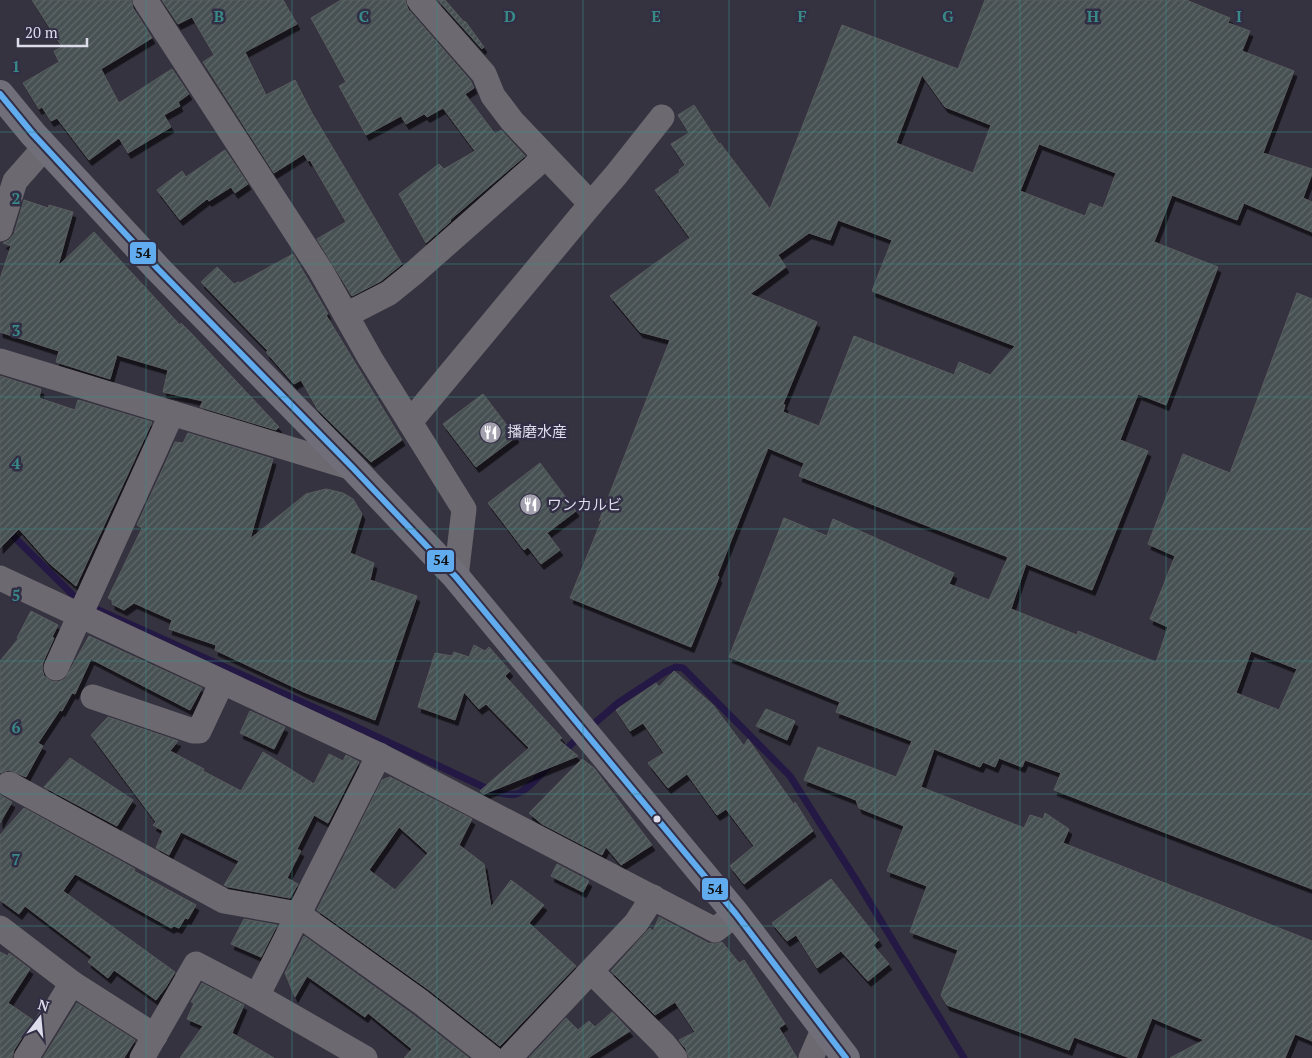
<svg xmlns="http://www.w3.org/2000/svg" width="1312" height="1058" font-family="'PT Serif','Noto Sans JP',serif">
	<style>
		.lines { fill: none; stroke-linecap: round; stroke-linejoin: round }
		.stream { stroke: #241944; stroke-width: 7 }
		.building { fill: url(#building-hatch); stroke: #585c5e; fill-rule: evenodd; filter: url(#shadow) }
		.minor { stroke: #6c6a70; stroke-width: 25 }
		.trunk { stroke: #706e78; stroke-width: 28 }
		.bus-1-casing { stroke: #322e45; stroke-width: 10 }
		.bus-1 { stroke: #60acee; stroke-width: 6 }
		.grid { fill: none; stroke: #388a87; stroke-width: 1; stroke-opacity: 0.55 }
		.bus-dot { fill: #dddcea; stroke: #322e45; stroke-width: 2 }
		.labels { text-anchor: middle; stroke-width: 5; stroke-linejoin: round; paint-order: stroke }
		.poi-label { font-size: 15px; fill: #dddcea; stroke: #322e45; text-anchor: start }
		.grid-label { font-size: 16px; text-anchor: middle; font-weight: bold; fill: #388a87; stroke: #322e45; stroke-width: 5; stroke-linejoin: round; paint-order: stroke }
		.line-badge { stroke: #322e45; stroke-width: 2 }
		.pale-badge-label { font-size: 14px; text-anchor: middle; font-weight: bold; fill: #111 }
	</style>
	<defs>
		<pattern id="building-hatch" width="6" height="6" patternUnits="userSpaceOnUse" patternTransform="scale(1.25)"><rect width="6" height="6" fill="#475152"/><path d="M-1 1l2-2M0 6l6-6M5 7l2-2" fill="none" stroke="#61696b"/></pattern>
		<filter id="shadow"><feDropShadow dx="3" dy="5.5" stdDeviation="0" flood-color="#0009"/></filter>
	</defs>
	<rect width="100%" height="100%" fill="#363340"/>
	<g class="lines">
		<g class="stream">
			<path d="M0 523 74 596 94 608 333 716 492 791C500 793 508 796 516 794 529 790 542 772 552 763"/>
			<polyline points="589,728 618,703 665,672 676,667 683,668 687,672 790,776 858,883 964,1058"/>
			<polyline points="561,754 581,735"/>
		</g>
	</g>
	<g class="building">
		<polygon points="32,0 131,0 133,8 152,38 101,69 119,103 172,69 189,94 178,102 180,106 164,115 171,127 128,153 119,138 89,160 57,118 51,121 42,107 39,109 23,83 59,62 54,51 62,47"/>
		<polygon points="162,0 283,0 297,24 245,52 266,95 295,80 312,113 402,264 381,281 352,296 317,239 346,222 310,160 308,161 304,154 274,173 203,62 214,55 192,17 178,24"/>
		<polygon points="341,0 405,0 408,9 470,80 474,88 465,94 495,134 501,130 525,156 450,220 451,221 426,243 399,194 439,164 444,169 475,151 443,108 427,117 424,114 406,124 401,116 366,135 339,86 346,82 311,18"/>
		<polygon points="438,0 445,0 464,22 465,21 484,47 482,49"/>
		<path d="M985 0H1186L1230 18 1228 23 1250 31 1242 51 1294 71 1263 153 1312 169V174L1303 198 1312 202V232L1244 203 1237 220 1172 195 1154 242 1218 267 1166 405 1138 394 1120 440 1148 451 1092 590 1026 564 1011 609 1077 635 1078 631 1156 662 1168 627 1150 619 1175 556 1148 544 1183 454 1230 473 1297 293 1312 299V889L1054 790 1061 773 1025 760 1022 767 999 758 995 767 983 762 980 767 934 749 921 787 1024 828 1030 815 1043 819 1045 813 1069 829 1063 843 1312 941V1041L1295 1034 1285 1058H1170L1204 1040 1152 1018 1136 1058H1130L1074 1037 1069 1050 947 1005 941 995 958 950 910 932 927 886 887 871 904 826 859 808 856 800 804 780 818 747 896 777 912 741 836 712 840 702 729 657 784 518 827 536 833 519 954 573 949 584 989 600 1008 557 799 476 804 463 768 448 717 576 719 577 691 647 570 598 603 517 599 521 670 340 640 332 610 296 690 238 655 190 680 172 679 170 685 165 671 144 689 133 678 115 694 105 719 144 720 143 770 209 842 25 958 69ZM922 75 945 107 991 125 973 173 896 143ZM1039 144 1116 173 1103 208 1090 203 1085 216 1020 191ZM838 220 892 240 872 291 1015 346 990 375 959 362 954 375 854 336 819 426 783 412 785 405 783 404 817 322 750 294 786 267 778 255 809 233 830 240ZM1251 651 1297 669 1279 710 1236 693Z"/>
		<polygon points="225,150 248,184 235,193 231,187 209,201 207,199 180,220 157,190 182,171 186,177"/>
		<polygon points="24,200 48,208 49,205 73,212 58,266 94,232 180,325 181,323 192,334 279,427 276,430 200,407 203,401 163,392 168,370 117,355 110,379 56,362 59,351 0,332 0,279 11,246 3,243 9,240 14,234"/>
		<polygon points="293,254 328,314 326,315 402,440 371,462 318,410 301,380 294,384 266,352 268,351 201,282 217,267 234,284 238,282 240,283"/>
		<polygon points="0,376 41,389 39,398 75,410 78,400 152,422 76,586 49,563 19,529 0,548"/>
		<polygon points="483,394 516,437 476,467 443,424"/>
		<polygon points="188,433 273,459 250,539 306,494 326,489 343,493 353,499 362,514 350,553 374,563 370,580 417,596 375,720 304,692 215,650 216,645 169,629 172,620 134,603 124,610 112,604 112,600 108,598 142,528 137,525 175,442 183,443"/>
		<polygon points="540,463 576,511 547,533 560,550 541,564 528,547 524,550 488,503"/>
		<polygon points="31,611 58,625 52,637 54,638 43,662 42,669 44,676 51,681 58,682 65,679 89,636 202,688 190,710 91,659 75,694 72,693 62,711 60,710 38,743 43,746 26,777 9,770 0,773 0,661 19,638 17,638"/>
		<polygon points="474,645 485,651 489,647 510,671 505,676 562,738 559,740 578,756 484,794 480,791 529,748 486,704 479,709 464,692 455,720 418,707 435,653 452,656 454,652 469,657"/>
		<polygon points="674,671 713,705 744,746 748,739 794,805 795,802 813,831 744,884 730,866 754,846 726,809 717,815 687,774 668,788 648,763 664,753 643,723 630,731 616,710 656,683 659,687"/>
		<polygon points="766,709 795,721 787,740 756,726"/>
		<polygon points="250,711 285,727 274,749 240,733"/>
		<polygon points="108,717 178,741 170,751 204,769 203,771 241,791 263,752 314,784 329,754 343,761 346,755 359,762 328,823 314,815 297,849 301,851 287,878 298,884 290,898 229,887 224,885 239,861 181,832 169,855 156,848 163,831 153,825 156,822 91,735"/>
		<polygon points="70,758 133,800 117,826 44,787"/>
		<polygon points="582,759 594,768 652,845 621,865 606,847 602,855 542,824 529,813"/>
		<path d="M390 777 472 819 459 845 484 864 491 907 511 880 544 905 529 923 576 966 500 1046 429 990 317 910 382 780ZM399 827 428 853 395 890 369 870Z"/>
		<polygon points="0,795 12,802 0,823"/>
		<polygon points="24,808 135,869 134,871 196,905 188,919 185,918 179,928 174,926 171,928 75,874 63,891 175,972 166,987 156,1000 114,970 108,978 88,962 92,957 25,906 19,914 0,900 0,835"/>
		<polygon points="557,864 589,881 583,892 551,876"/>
		<polygon points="831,879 879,940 873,945 889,964 868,981 841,951 817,968 796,935 787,941 772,923"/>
		<polygon points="659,917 708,943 716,944 722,942 739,963 744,960 785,1024 779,1028 797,1058 689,1058 686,1049 679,1040 695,1032 675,1002 655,1015 611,971 650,928 653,931"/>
		<polygon points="244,919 277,925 261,957 231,944"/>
		<polygon points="304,936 412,1014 469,1058 404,1058 412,1049 368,1013 365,1017 307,976 295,997 285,973"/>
		<polygon points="0,952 8,956 9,953 30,969 8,1003 33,1020 14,1050 12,1058 0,1058"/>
		<polygon points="202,983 244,1005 232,1033 274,1058 180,1058 203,1026 187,1019 194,1003 191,1002"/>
		<polygon points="77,1003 135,1040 124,1058 43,1058"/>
		<polygon points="612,1012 630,1031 588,1058 529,1058 566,1018 578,1030 589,1021 595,1027"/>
	</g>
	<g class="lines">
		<g class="minor">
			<polyline points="145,0 321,271 370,358 464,509 456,577"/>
			<polyline points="419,0 484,74 493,96 512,121 591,204"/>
			<polyline points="0,229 15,181 45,147"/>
			<polyline points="346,315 389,293 415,272 536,165 543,155"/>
			<polyline points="0,361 353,468"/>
			<polyline points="410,422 591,204 616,175 662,117"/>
			<polyline points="0,578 379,755 715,930 736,914"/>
			<polyline points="56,668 172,413"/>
			<polyline points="93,697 193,731 199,731 222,682"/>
			<polyline points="9,784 224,901 298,914 421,1002 492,1058"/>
			<polyline points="0,928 72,983 155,1036"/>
			<polyline points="591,971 663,1043 675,1058"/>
			<polyline points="257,996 365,1058"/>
			<polyline points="26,1058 72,983"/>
			<polyline points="142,1058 196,964 257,996 379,755"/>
			<polyline points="509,1058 636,923 653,897"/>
			<polyline points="811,1058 824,1028"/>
		</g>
		<polyline class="trunk" points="0,94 33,134 158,269 353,468 456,577 736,914 846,1058"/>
		<defs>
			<polyline id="bus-1" points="0,94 33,134 158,269 353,468 456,577 736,914 846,1058"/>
		</defs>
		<use href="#bus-1" class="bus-1-casing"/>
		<use href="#bus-1" class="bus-1"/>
	</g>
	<path class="grid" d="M146 0V1058M292 0V1058M437 0V1058M583 0V1058M729 0V1058M875 0V1058M1020 0V1058M1166 0V1058M0 132H1312M0 264H1312M0 397H1312M0 529H1312M0 661H1312M0 794H1312M0 926H1312"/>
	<defs>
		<symbol id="restaurant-disc" viewBox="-11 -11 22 22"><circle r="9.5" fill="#a3a1ae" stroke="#322e45"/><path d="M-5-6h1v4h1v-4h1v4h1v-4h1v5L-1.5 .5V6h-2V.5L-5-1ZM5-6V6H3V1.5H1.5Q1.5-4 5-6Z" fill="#fff"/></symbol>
	</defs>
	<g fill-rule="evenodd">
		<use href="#restaurant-disc" x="478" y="420" width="25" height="25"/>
		<use href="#restaurant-disc" x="518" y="492" width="25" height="25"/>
	</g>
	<circle class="bus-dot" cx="657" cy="819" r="4.5"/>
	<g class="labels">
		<g class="poi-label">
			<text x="507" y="437">播磨水産</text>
			<text x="547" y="510">ワンカルビ</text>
		</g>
	</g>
	<g class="grid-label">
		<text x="219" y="22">B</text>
		<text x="364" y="22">C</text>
		<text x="510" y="22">D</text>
		<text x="656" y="22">E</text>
		<text x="802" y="22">F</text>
		<text x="948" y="22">G</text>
		<text x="1093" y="22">H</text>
		<text x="1239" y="22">I</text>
		<text x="16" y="72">1</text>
		<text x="16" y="204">2</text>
		<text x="16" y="336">3</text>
		<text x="16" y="469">4</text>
		<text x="16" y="601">5</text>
		<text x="16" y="733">6</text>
		<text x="16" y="865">7</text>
	</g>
	<g class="line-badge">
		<rect x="129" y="241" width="28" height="24" rx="5" fill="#60acee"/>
		<rect x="426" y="549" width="29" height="24" rx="5" fill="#60acee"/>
		<rect x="701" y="877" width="28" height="24" rx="5" fill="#60acee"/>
	</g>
	<g class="pale-badge-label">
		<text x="143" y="258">54</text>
		<text x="441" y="565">54</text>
		<text x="715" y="894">54</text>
	</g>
	<g transform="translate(40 1018) rotate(16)" stroke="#322e45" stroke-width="4" paint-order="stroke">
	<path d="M0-4L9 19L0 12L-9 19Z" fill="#dddcea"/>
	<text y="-8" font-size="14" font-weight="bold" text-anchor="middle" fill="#dddcea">N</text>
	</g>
	<path d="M18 38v8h69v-8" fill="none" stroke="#dddcea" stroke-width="2.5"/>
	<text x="25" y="38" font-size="15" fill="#dddcea" stroke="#322e45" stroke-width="4" paint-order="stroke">20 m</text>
</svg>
